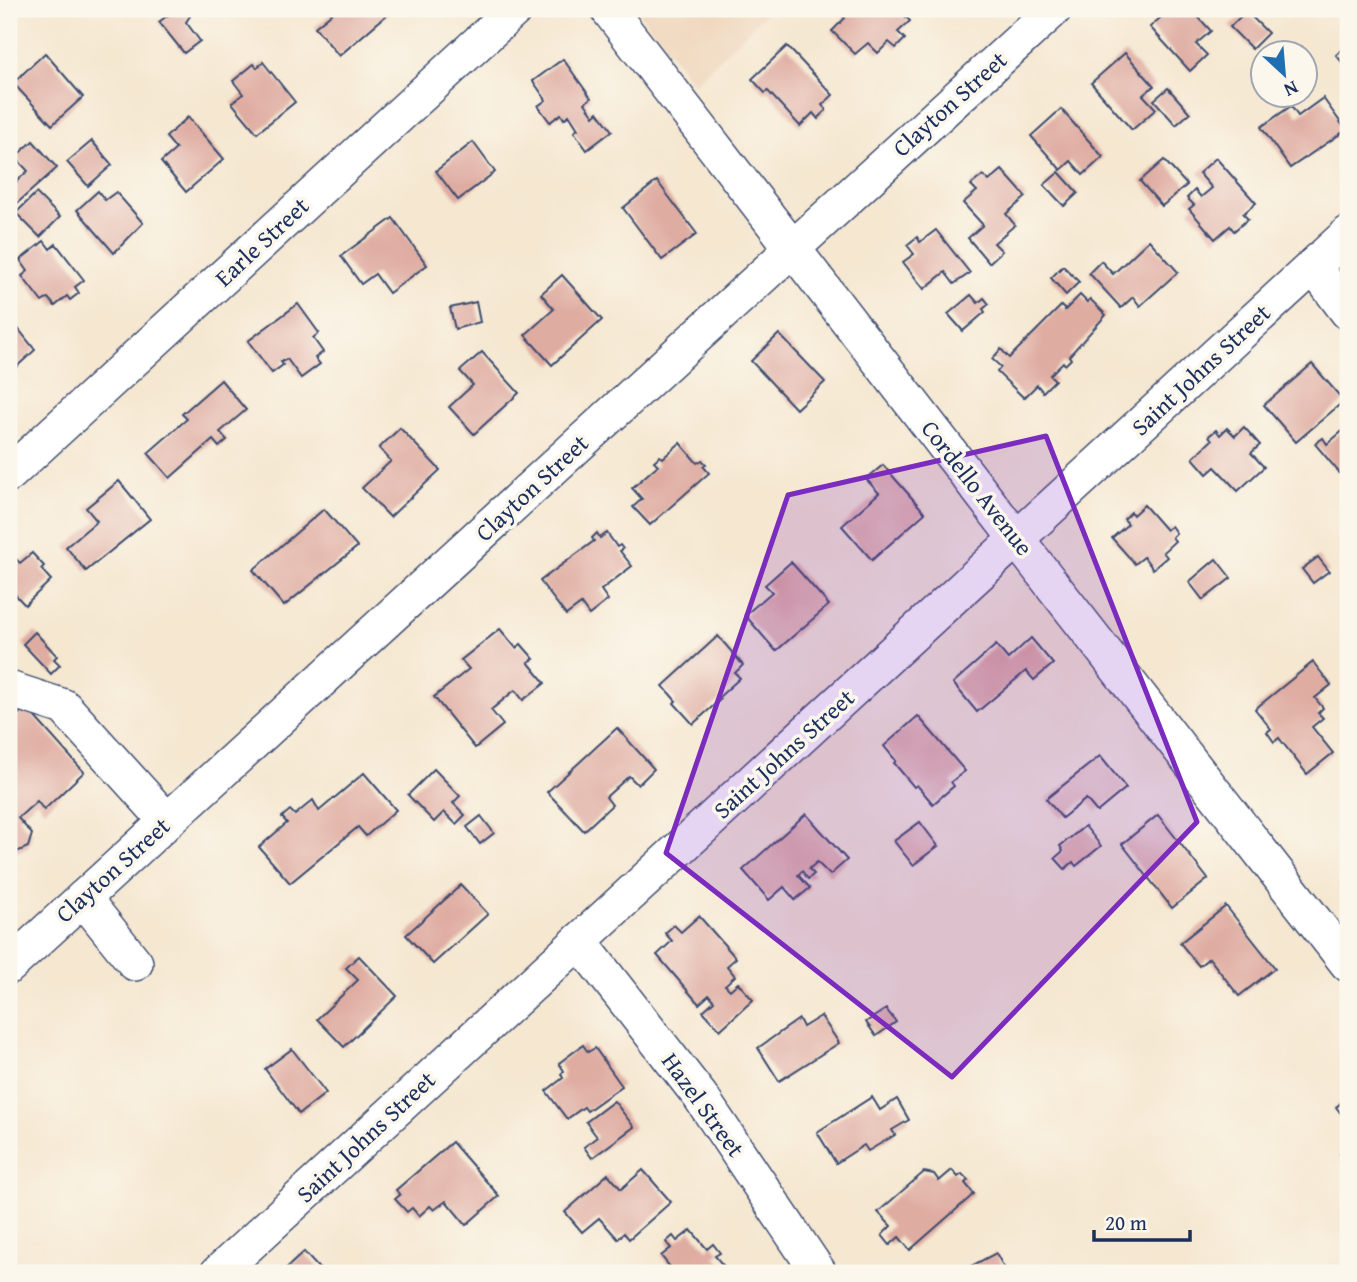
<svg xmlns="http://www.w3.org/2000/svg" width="1357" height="1282" font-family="'Gentium Book Plus',serif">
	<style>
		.built { fill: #efd6bb }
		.building { fill: #dfaca1 }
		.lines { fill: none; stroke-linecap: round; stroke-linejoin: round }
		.minor-casing { stroke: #3c4b6f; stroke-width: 38 }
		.minor { stroke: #fff; stroke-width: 35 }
		.marked { fill: #7b2cbf; fill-opacity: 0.2; stroke: #7b2cbf; stroke-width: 5; stroke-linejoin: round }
		.labels { text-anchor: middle; stroke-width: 7; stroke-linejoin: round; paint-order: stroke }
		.street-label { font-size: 24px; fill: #1b2f5e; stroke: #fbf7ec }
	</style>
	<rect width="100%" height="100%" fill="#fbf7ec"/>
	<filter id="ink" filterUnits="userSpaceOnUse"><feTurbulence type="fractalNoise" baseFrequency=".0143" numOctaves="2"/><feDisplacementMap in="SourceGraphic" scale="14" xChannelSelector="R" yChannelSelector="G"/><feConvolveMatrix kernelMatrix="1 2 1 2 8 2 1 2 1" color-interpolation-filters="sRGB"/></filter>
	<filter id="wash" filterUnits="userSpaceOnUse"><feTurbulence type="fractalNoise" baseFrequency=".00686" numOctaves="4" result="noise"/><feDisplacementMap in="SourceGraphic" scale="28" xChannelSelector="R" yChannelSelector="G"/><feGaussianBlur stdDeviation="1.57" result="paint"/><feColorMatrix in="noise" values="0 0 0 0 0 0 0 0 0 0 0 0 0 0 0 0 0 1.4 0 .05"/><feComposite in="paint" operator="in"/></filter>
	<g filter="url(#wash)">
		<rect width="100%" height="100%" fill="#f5e7d0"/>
		<polygon class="built" points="636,9 770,9 694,84"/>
		<g id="blocks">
			<g class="building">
				<polygon points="176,9 185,9 190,16 186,22 200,41 184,53 159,22"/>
				<polygon points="337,9 386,9 389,13 339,56 315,27"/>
				<polygon points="839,9 898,9 910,21 898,32 905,39 896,48 889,42 878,53 868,43 855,54 832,31 845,18 837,10"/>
				<polygon points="1170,9 1191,9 1211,31 1196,44 1207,55 1190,71 1150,27"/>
				<polygon points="1246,11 1268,33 1252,49 1230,27"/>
				<polygon points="1348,44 1348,69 1336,55"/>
				<polygon points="787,46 833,95 822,105 826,110 818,119 813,113 800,126 768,91 765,93 752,79"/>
				<polygon points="45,53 83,97 52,125 13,83"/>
				<polygon points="1125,53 1154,86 1143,95 1156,109 1132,130 1091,83"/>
				<polygon points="563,59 591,98 585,103 594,116 598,112 612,131 587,150 574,132 578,129 569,115 564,119 561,114 550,122 538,106 546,100 533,81"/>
				<polygon points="263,62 295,102 257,133 232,103 243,94 233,81 254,64 257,68"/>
				<polygon points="1168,88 1190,113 1176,125 1154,100"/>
				<polygon points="1323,98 1346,130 1290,168 1261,127 1291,106 1298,116"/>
				<polygon points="1061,109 1103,157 1083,175 1071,161 1061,170 1031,136"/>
				<polygon points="188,117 224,159 186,192 161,162 176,149 166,137"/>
				<polygon points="33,141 57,168 15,205 9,198 9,188 28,171 15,157"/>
				<polygon points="92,141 112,165 88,186 67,162"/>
				<polygon points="473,142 495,172 458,200 436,171"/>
				<polygon points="1216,158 1256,203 1243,214 1248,219 1234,231 1230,226 1215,239 1189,209 1194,205 1187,198 1195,190 1201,197 1212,188 1199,173"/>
				<polygon points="1164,160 1187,185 1162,206 1140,181"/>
				<polygon points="1002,170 1026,197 1006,214 1015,225 994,243 1002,251 989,263 968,238 983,225 963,203 977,191 971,185 983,175 989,181"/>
				<polygon points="1059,172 1078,193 1064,206 1044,185"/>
				<polygon points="657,181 697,234 662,260 623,208"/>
				<polygon points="98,191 105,200 116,192 143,223 114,253 77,210"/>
				<polygon points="36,193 60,217 40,237 16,213"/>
				<polygon points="393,218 427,265 389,293 375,274 361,284 341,256"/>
				<polygon points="936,230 970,273 954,284 945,272 924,289 903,262 914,254 907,245 917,237 920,242"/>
				<polygon points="1149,240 1178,272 1140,306 1133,297 1121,308 1089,273 1101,261 1113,274"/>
				<polygon points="44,241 50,249 56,244 84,280 75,287 79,293 70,300 67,296 55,306 48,298 42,302 22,276 28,271 20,260"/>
				<polygon points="1063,266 1079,282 1066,295 1051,278"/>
				<polygon points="562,275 602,320 552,365 525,335 554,309 541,294"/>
				<polygon points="971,295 978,303 984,298 989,304 983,309 985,312 963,331 948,314"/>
				<polygon points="1080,295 1087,302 1090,299 1106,315 1069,356 1071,359 1065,365 1063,362 1050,375 1055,380 1043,392 1037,385 1024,398 997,372 1001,367 992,359 1001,349 1009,358 1061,306 1065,310"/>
				<polygon points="476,302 480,322 455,329 450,308"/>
				<polygon points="298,304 319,333 313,338 323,352 315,358 320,364 301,378 287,359 281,362 283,365 272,373 248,341"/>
				<polygon points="9,317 35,350 14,369 9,364"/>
				<polygon points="779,334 825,382 796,409 751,361"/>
				<polygon points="482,352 519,393 474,434 449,407 473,385 460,371"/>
				<polygon points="1312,364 1344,401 1296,442 1264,405"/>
				<polygon points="221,380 246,410 220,432 227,440 219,447 213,440 170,478 148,453 187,419 182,414"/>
				<polygon points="1244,427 1260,445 1251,453 1264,467 1238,491 1215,467 1207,474 1193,458 1212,440 1209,436 1216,430 1220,435 1227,428 1235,436"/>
				<polygon points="400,428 440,470 390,517 362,488 391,461 379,448"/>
				<polygon points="1345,429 1348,433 1348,483 1315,444 1323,438 1327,444"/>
				<polygon points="680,443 697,463 702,460 706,464 703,466 709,473 650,525 633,507 642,499 632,488 658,465 654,461 660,456 663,458"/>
				<polygon points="883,465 925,513 872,560 842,526 879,493 866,479"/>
				<polygon points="119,481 150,519 86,571 66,547 97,521 86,508"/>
				<polygon points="1144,505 1166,530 1171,526 1176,533 1172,537 1175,541 1163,552 1167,557 1153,569 1144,557 1135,564 1112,538 1128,524 1124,519 1131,512 1133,515"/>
				<polygon points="324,509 357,547 284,606 253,570"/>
				<polygon points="597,533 600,538 607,533 617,547 620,545 623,549 620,551 632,566 601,590 608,600 589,615 581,604 566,615 540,581 594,541 592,538"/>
				<polygon points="32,553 44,566 41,569 51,580 25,605 9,588 9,575 14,569 9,562 14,557 20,563"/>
				<polygon points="1318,557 1329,571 1313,583 1302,569"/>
				<polygon points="1216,559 1231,578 1203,600 1189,582"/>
				<polygon points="791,562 829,605 776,651 745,615 772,592 765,585"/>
				<polygon points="500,629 516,648 521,644 534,659 528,662 545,683 523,700 515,690 491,710 503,725 475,748 434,697 469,669 461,660"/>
				<polygon points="35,632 57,656 54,659 60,665 51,674 23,644"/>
				<polygon points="718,636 743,665 735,673 740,678 719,697 721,699 693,724 674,703 676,701 663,686"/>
				<polygon points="1031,638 1053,664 1034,680 1026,671 977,712 953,683 996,645 1008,659"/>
				<polygon points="1313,662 1331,685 1315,698 1323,708 1318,713 1323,718 1312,727 1333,753 1307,774 1279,738 1274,742 1267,732 1271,729 1255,709"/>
				<polygon points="26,707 84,772 44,810 37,801 18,818 32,834 28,847 14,853 9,858 9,723"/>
				<polygon points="918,716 965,771 951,782 954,786 933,804 917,785 914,787 894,763 896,761 884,746"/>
				<polygon points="617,728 654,769 638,785 629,776 606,797 612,805 584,831 547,792"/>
				<polygon points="1100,756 1126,788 1097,812 1086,799 1062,818 1046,799"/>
				<polygon points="434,769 460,796 453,803 465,815 456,824 444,812 434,822 408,795"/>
				<polygon points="364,773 396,810 366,836 358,827 290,883 259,847 287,823 282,817 290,810 295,815 313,800 319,811"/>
				<polygon points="806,814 847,860 830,875 817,862 809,869 814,874 808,879 802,871 798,875 810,888 795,900 784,887 769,900 743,870"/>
				<polygon points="1158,815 1208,879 1172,908 1122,844"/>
				<polygon points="481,816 494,833 480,844 467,827"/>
				<polygon points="920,822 938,846 913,865 894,841"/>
				<polygon points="1085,826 1101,846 1076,866 1073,862 1065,869 1055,858 1063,851 1060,846"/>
				<polygon points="461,885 488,914 433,964 406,935"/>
				<polygon points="1226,906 1275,968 1239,996 1209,958 1199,966 1180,943"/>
				<polygon points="699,916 736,958 727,966 735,976 725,985 730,990 738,983 753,1000 720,1030 703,1011 714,1001 709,995 699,1004 657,955 672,941 665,933 674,925 681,932"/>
				<polygon points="359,956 397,996 344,1047 317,1019 358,980 346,968"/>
				<polygon points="886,1009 896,1022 876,1036 866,1022"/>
				<polygon points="821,1016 839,1043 779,1081 758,1048 799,1019 803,1027"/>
				<polygon points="583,1045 588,1052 595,1048 622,1086 587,1111 584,1107 567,1119 546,1091 563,1078 561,1074 564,1071 559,1063"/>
				<polygon points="292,1049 326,1093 299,1114 265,1069"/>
				<polygon points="872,1097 880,1110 897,1099 909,1120 892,1130 895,1135 868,1151 864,1145 836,1163 817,1132"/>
				<polygon points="1348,1098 1348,1123 1336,1107"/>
				<polygon points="614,1101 634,1127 592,1158 584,1147 597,1137 586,1122"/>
				<polygon points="452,1142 499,1196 466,1225 446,1201 434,1210 430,1206 419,1216 412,1208 407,1212 395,1199 400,1195 396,1190"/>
				<polygon points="1348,1147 1348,1164 1345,1167 1341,1162 1344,1159 1340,1154"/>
				<polygon points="643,1170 671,1202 629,1239 624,1233 618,1239 599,1218 582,1232 565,1212 608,1174 621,1189"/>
				<polygon points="952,1170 958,1177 962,1174 968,1180 965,1183 974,1194 910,1250 899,1237 890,1245 882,1235 891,1226 878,1212 924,1172 934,1174 939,1181"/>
				<polygon points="691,1230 707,1249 713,1244 720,1253 715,1256 727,1270 724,1273 665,1273 671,1268 661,1256 671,1248 666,1242 673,1236 677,1241"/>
				<polygon points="304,1252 323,1273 281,1273"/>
				<polygon points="996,1253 1007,1273 958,1273"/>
			</g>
		</g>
	</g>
	<g filter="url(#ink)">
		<use href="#blocks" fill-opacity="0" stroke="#3c4b6f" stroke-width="2"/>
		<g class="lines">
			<defs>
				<g id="minor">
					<polyline points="608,9 1029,555 1348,964"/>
					<polyline points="1313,266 1348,312"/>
					<polyline points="9,474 515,9"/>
					<polyline points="9,689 64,707 167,821"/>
					<polyline points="83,898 135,963"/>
					<polyline points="579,941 700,1096 819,1273"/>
					<polyline points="9,966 1054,9"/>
					<polyline points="218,1273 1348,234"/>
				</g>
			</defs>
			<use href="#minor" class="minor-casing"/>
			<use href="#minor" class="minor"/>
		</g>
	</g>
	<path class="marked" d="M1046 436 1197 822 952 1077 666 853 788 495Z"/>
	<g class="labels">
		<g class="street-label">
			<text transform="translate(950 104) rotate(-42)" y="8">Clayton Street</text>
			<text transform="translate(262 242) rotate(-43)" y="8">Earle Street</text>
			<text transform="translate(1201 370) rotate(-43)" y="8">Saint Johns Street</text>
			<text transform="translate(532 488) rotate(-43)" y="8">Clayton Street</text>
			<text transform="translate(977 488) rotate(52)" y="8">Cordello Avenue</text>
			<text transform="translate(784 754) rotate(-42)" y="8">Saint Johns Street</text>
			<text transform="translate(113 870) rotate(-42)" y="8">Clayton Street</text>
			<text transform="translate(703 1105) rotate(54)" y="8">Hazel Street</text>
			<text transform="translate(366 1137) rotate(-43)" y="8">Saint Johns Street</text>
		</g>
	</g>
	<rect width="1357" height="1282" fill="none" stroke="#fbf7ec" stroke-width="35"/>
	<g transform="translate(1284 74) rotate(154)"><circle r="33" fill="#fbf7ec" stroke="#a1a7b3" stroke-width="2"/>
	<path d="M0-5L12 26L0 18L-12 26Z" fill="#1f6fb2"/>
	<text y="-10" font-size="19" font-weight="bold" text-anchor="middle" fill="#1b2f5e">N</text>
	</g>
	<path d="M1094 1230v10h96v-10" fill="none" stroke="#1b2f5e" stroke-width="3.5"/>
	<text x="1105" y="1230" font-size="21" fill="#1b2f5e" stroke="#fbf7ec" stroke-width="5" paint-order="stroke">20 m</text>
</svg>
